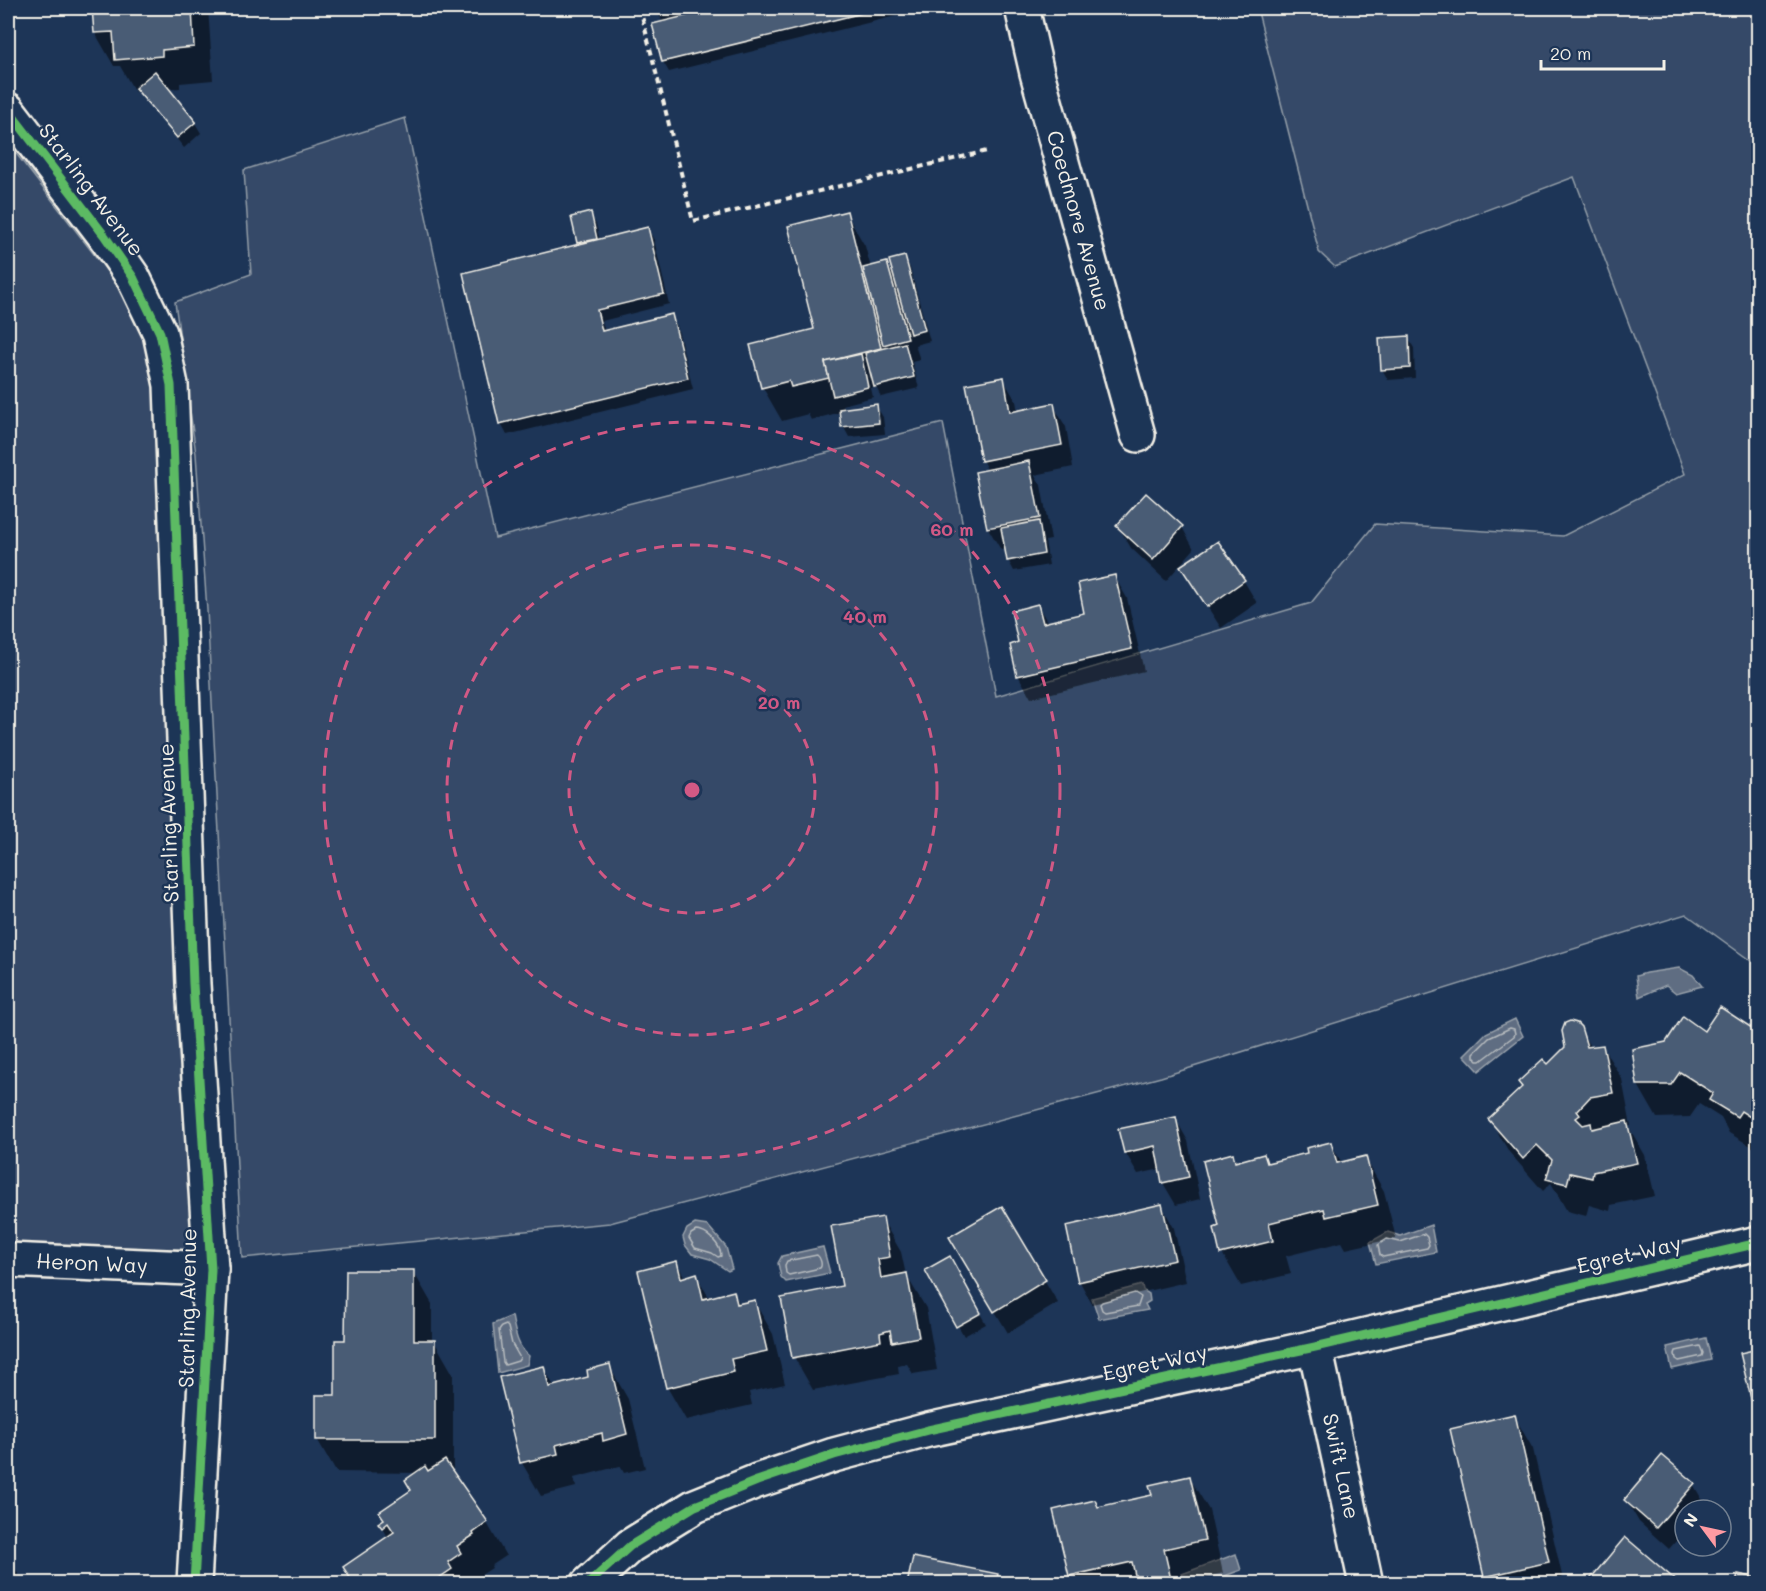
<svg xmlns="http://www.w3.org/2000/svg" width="1766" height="1591" font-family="Mali,sans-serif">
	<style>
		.green { fill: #354a67; stroke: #949ea8; stroke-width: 1.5 }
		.water { fill: #5e6d82; stroke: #9aa2ab; stroke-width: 1.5 }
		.shadow { fill: #0007 }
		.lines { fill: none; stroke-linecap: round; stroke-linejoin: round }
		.shore { stroke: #b8bcbf; stroke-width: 1.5 }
		.building { fill: #485b74; stroke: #f4f1e8; stroke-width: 1.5 }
		.street-casing { stroke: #f4f1e8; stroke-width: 38 }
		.path { stroke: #f4f1e8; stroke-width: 4; stroke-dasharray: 6 4.5; stroke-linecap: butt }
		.street { stroke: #1d3557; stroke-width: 33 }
		.cycleway-casing { stroke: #1d3557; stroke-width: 13 }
		.cycleway { stroke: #5cba63; stroke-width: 9 }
		.ring { fill: none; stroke: #d15985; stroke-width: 3; stroke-dasharray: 10 8 }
		.labels { text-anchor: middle; stroke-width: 5; stroke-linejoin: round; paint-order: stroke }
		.street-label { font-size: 21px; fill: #f4f1e8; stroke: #1d3557 }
		.centre { fill: #d15985; stroke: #1d3557; stroke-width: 3 }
		.ring-label { font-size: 18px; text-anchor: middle; font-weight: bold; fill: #d15985; stroke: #1d3557; stroke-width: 5; stroke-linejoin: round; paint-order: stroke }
	</style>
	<rect width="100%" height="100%" fill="#1d3557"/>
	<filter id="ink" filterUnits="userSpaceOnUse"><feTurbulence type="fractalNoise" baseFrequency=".0167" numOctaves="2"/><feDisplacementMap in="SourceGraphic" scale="12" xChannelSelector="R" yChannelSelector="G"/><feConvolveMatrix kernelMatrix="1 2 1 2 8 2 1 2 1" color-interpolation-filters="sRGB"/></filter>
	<g filter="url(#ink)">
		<g class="green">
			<polygon points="1257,8 1758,8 1758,966 1686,914 1161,1077 610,1223 242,1258 207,610 196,454 175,302 251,274 244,170 405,118 495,538 943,423 996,696 1311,603 1375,524 1563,536 1685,474 1574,177 1335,267 1319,252"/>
			<polygon points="8,143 117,284 141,328 154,374 201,1249 71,1250 8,1246"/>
		</g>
		<g class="water">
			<polygon points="1679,968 1693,975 1702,986 1676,993 1666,985 1639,997 1636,976 1646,973"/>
			<polygon points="1515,1019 1523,1036 1479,1071 1464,1055 1486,1033"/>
			<polygon points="695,1224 708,1226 726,1247 732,1269 728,1271 710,1259 692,1254 685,1245 683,1237 687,1229"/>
			<polygon points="1431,1225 1436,1252 1376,1264 1370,1242 1388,1232 1400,1236"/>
			<polygon points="823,1247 830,1273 786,1282 781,1277 778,1263 782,1256"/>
			<polygon points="1142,1285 1143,1290 1149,1294 1150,1301 1145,1304 1148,1310 1099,1319 1092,1298"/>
			<path d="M512 1316C515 1331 517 1347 529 1356L527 1365 498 1373 493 1324Z"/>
			<polygon points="1706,1338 1711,1360 1672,1369 1667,1347"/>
			<polygon points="1236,1554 1241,1570 1206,1583 1186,1583 1182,1574"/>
		</g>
		<g class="shadow">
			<polygon points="94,8 208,8 213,80 180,83 180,88 168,89 195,123 201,133 184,148 139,92 135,92 120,66 114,66 95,33"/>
			<polygon points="656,8 709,8 710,11 724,8 915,8 916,11 669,72 663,62 663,23"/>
			<polygon points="846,213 865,246 871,268 886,263 895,278 904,257 910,268 930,341 915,345 920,360 912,362 919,388 881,397 876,387 871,388 873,397 843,405 849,415 876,406 883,417 885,434 849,437 843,426 841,412 811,420 808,414 782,421 763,388 752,346 816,330"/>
			<polygon points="590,214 596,224 600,241 648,229 654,240 669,304 602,321 605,332 671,316 677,326 693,389 507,435 501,424 464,275 580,246 573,218"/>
			<polygon points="1408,338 1414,348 1415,378 1388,380 1382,369"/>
			<polygon points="1003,379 1016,401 1018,412 1053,405 1066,427 1073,467 1035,475 1041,485 1051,540 1045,541 1049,565 1014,571 1008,560 1006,549 1001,550 988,528 988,471 982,460"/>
			<polygon points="1118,526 1182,527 1194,549 1166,581 1131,548"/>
			<polygon points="1217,543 1244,581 1257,603 1221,628 1182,567"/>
			<polygon points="1114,576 1127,598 1144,671 1031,698 1018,675 1020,643 1038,606 1048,623 1086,614"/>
			<polygon points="1721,1009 1758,1033 1758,1146 1756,1149 1729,1133 1721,1118 1699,1104 1690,1117 1657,1118 1638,1085 1705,1033"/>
			<polygon points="1579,1028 1591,1048 1602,1046 1622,1079 1631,1126 1628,1126 1645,1155 1655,1196 1611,1205 1610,1211 1589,1205 1586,1216 1567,1211 1551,1183 1543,1191 1509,1152 1490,1119 1567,1048"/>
			<polygon points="1175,1118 1188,1141 1200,1199 1176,1205 1163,1183 1161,1169 1138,1174 1125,1152"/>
			<polygon points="1331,1144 1342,1163 1365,1158 1384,1191 1396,1238 1346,1249 1342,1242 1286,1256 1291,1274 1241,1286 1222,1253 1221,1227 1233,1155 1237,1163 1264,1156 1268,1164 1309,1154"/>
			<polygon points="1162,1206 1174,1228 1186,1282 1092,1304 1080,1282 1068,1227"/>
			<polygon points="1002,1208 1058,1303 1008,1333 951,1238"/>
			<polygon points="882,1219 901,1252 906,1275 926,1308 937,1370 913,1374 907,1364 898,1366 899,1374 813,1390 794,1357 844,1288"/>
			<polygon points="949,1258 986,1324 964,1336 927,1271"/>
			<polygon points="677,1263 685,1278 696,1275 710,1299 734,1293 740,1305 754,1301 773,1334 785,1384 749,1392 752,1405 686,1420 667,1387"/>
			<polygon points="413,1271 432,1304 432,1341 434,1341 453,1374 453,1475 487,1523 506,1556 491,1566 492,1568 475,1579 477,1584 354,1584 345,1568 388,1537 380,1523 412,1491 419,1473 336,1472 317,1439 337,1396 346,1342"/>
			<polygon points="1758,1350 1758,1416 1755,1410 1742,1354"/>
			<polygon points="609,1366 628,1399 645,1468 624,1473 620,1466 574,1478 576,1487 541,1496 522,1463 501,1378 544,1368 555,1388 590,1378"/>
			<polygon points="1514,1416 1533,1449 1564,1584 1490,1584 1486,1577"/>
			<polygon points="1189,1477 1209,1510 1223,1573 1183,1584 1075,1584 1070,1576 1055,1511 1099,1509 1153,1496"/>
			<polygon points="1693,1484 1706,1506 1703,1510 1685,1510 1685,1531 1669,1549 1639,1522 1626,1500"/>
			<polygon points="8,1554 23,1584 8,1584"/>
			<polygon points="997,1576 1002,1584 909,1584"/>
		</g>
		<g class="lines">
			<g class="shore">
				<polygon points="1510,1028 1514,1029 1515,1034 1514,1036 1481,1061 1478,1061 1474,1057 1474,1053 1489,1038"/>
				<path d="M696 1231C707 1231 721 1245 721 1256L718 1257 712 1253 695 1248 689 1238 691 1234Z"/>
				<polygon points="1424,1234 1427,1237 1429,1245 1427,1248 1383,1257 1380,1255 1378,1245 1387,1239 1400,1242"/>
				<path d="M817 1255C820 1257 823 1265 820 1268L789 1275 786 1273 785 1265 787 1261Z"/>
				<polygon points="1135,1293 1141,1297 1138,1306 1105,1312 1102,1310 1100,1304 1102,1302"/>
				<polygon points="506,1325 508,1327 512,1344 520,1358 518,1361 505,1365 503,1362 499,1330 501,1327"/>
				<polygon points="1700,1346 1703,1353 1702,1356 1679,1361 1676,1359 1675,1354 1676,1351"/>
			</g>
		</g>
		<g class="building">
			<polygon points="92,8 192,8 194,47 162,50 162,56 115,60 113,32 94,33"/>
			<polygon points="718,8 883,8 662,62 652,24"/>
			<polygon points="155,71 196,122 177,138 135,88"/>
			<polygon points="847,211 881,348 825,362 829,378 791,387 789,381 761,388 750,345 814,329 788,226"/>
			<polygon points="591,212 597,239 577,243 571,217"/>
			<polygon points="648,227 664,294 597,310 602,331 672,314 688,378 499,424 463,273"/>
			<polygon points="905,256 925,330 910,334 889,260"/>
			<polygon points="887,262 908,338 883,345 863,268"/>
			<polygon points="1409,336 1410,368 1381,370 1379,338"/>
			<polygon points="905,343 914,377 874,387 865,353"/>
			<polygon points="861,354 868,387 833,396 825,362"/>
			<polygon points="1004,377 1010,412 1054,403 1062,445 981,461 966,384"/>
			<polygon points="877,404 879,423 841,427 839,409"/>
			<polygon points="1029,461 1040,518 987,528 975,472"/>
			<polygon points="1146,493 1183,526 1153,560 1116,526"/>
			<polygon points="1039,521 1044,554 1007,561 1001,528"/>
			<polygon points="1218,541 1245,580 1207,607 1180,566"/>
			<polygon points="1115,575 1132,649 1017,676 1010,645 1018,642 1011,611 1038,604 1043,623 1084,613 1078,583"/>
			<polygon points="1720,1007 1758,1032 1758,1122 1741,1111 1737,1117 1709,1100 1713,1093 1680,1072 1671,1085 1637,1085 1632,1049 1666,1042 1683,1016 1704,1031"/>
			<polygon points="1570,1021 1577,1023 1581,1027 1587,1047 1603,1045 1613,1093 1590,1097 1577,1111 1580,1115 1576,1118 1583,1125 1591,1123 1592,1129 1627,1121 1637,1163 1593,1172 1592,1178 1570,1173 1567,1184 1546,1179 1552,1160 1537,1145 1523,1159 1488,1119 1522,1087 1518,1082 1543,1059 1548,1064 1565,1047 1562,1031 1565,1023"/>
			<polygon points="1176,1117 1189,1177 1162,1183 1155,1146 1124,1153 1118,1129"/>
			<polygon points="1331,1142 1337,1163 1366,1156 1378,1205 1326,1217 1324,1209 1269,1223 1273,1241 1220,1254 1214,1228 1219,1226 1203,1161 1233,1153 1235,1162 1264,1154 1267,1163 1307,1153 1306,1148"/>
			<polygon points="1162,1204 1175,1260 1078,1282 1066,1226"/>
			<polygon points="1002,1206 1046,1280 994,1312 949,1237"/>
			<polygon points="883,1217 890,1257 878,1259 881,1278 907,1273 919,1337 892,1342 890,1330 880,1333 881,1341 792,1358 781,1298 842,1286 831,1226"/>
			<polygon points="950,1256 981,1313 956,1327 925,1270"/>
			<polygon points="677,1261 681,1278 697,1273 703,1299 734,1291 737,1304 755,1300 767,1351 731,1359 734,1372 666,1388 638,1271"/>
			<polygon points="346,1270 414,1270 414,1340 435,1340 435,1440 316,1440 316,1395 335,1395 335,1340 345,1340"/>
			<polygon points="1758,1349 1758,1410 1754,1411 1740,1353"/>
			<polygon points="610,1364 627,1434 603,1441 602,1433 556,1445 558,1454 520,1463 499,1377 544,1366 549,1387 588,1377 587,1370"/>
			<polygon points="1515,1414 1549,1562 1484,1577 1450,1429"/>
			<polygon points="1662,1455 1695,1483 1656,1528 1624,1500"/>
			<polygon points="445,1460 488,1522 473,1533 474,1535 457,1546 461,1553 448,1562 452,1569 430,1584 354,1584 343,1567 394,1532 388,1523 382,1528 378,1523 384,1519 379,1512 411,1490 405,1480 425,1466 428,1471"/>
			<polygon points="1190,1476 1205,1540 1164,1549 1172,1584 1137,1584 1132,1562 1069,1576 1053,1510 1095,1500 1098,1507 1152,1495 1149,1485"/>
			<polygon points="1625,1537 1680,1584 1586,1584"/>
			<polygon points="913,1557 998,1574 996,1584 907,1584"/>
			<polygon points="1738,1574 1758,1578 1758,1584 1736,1584"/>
		</g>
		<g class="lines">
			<defs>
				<g id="street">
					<path id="s1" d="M1022 8 1037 73 1138 435"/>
					<polyline points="8,110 104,235 133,277 160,333 171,385 193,984 211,1269 194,1584"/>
					<path id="s2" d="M8 1260 211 1269"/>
					<path id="s3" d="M1315 1347 1366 1584"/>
					<polyline points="588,1584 630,1546 695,1506 757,1481 834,1455 928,1430 1315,1347 1758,1243"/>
				</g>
			</defs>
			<use href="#street" class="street-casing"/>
			<polyline class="path" points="640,8 693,221 987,151"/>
			<use href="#street" class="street"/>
			<defs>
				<g id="cycleway">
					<polyline points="8,110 104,235 133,277 160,333 171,385 193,984 211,1269 194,1584"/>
					<polyline points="588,1584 630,1546 695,1506 757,1481 834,1455 928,1430 1315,1347 1758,1243"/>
				</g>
			</defs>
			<use href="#cycleway" class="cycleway-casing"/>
			<use href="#cycleway" class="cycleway"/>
		</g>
	</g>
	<g class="ring">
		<circle cx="692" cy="790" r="123"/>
		<circle cx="692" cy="790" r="245"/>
		<circle cx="692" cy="790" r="368"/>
	</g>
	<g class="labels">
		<g class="street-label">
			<text transform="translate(91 190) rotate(53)" y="7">Starling Avenue</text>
			<text dy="7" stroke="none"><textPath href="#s1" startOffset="220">Coedmore Avenue</textPath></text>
			<text transform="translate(169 823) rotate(-92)" y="7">Starling Avenue</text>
			<text transform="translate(1629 1255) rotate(-13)" y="7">Egret Way</text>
			<text dy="7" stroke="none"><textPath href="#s2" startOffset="84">Heron Way</textPath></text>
			<text transform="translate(188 1308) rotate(-89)" y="7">Starling Avenue</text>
			<text transform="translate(1155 1363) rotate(-12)" y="7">Egret Way</text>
			<text dy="7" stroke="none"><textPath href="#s3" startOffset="122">Swift Lane</textPath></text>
		</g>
	</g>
	<circle cx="692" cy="790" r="9" class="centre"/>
	<g class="ring-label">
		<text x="952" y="536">60 m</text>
		<text x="865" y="623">40 m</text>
		<text x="779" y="709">20 m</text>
	</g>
	<rect width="1766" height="1591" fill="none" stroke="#1d3557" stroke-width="30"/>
	<rect x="15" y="15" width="1736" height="1561" fill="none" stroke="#f4f1e8" stroke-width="2" filter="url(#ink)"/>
	<g transform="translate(1703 1528) rotate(303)"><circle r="28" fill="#1d3557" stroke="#738091" stroke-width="1.5"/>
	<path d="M0-4.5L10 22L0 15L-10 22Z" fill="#ff9aa2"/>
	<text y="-9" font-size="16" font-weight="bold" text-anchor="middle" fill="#f4f1e8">N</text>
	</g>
	<path d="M1541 60v9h123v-9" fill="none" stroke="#f4f1e8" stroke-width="3"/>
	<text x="1550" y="60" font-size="18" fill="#f4f1e8" stroke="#1d3557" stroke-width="4.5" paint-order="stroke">20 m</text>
</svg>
